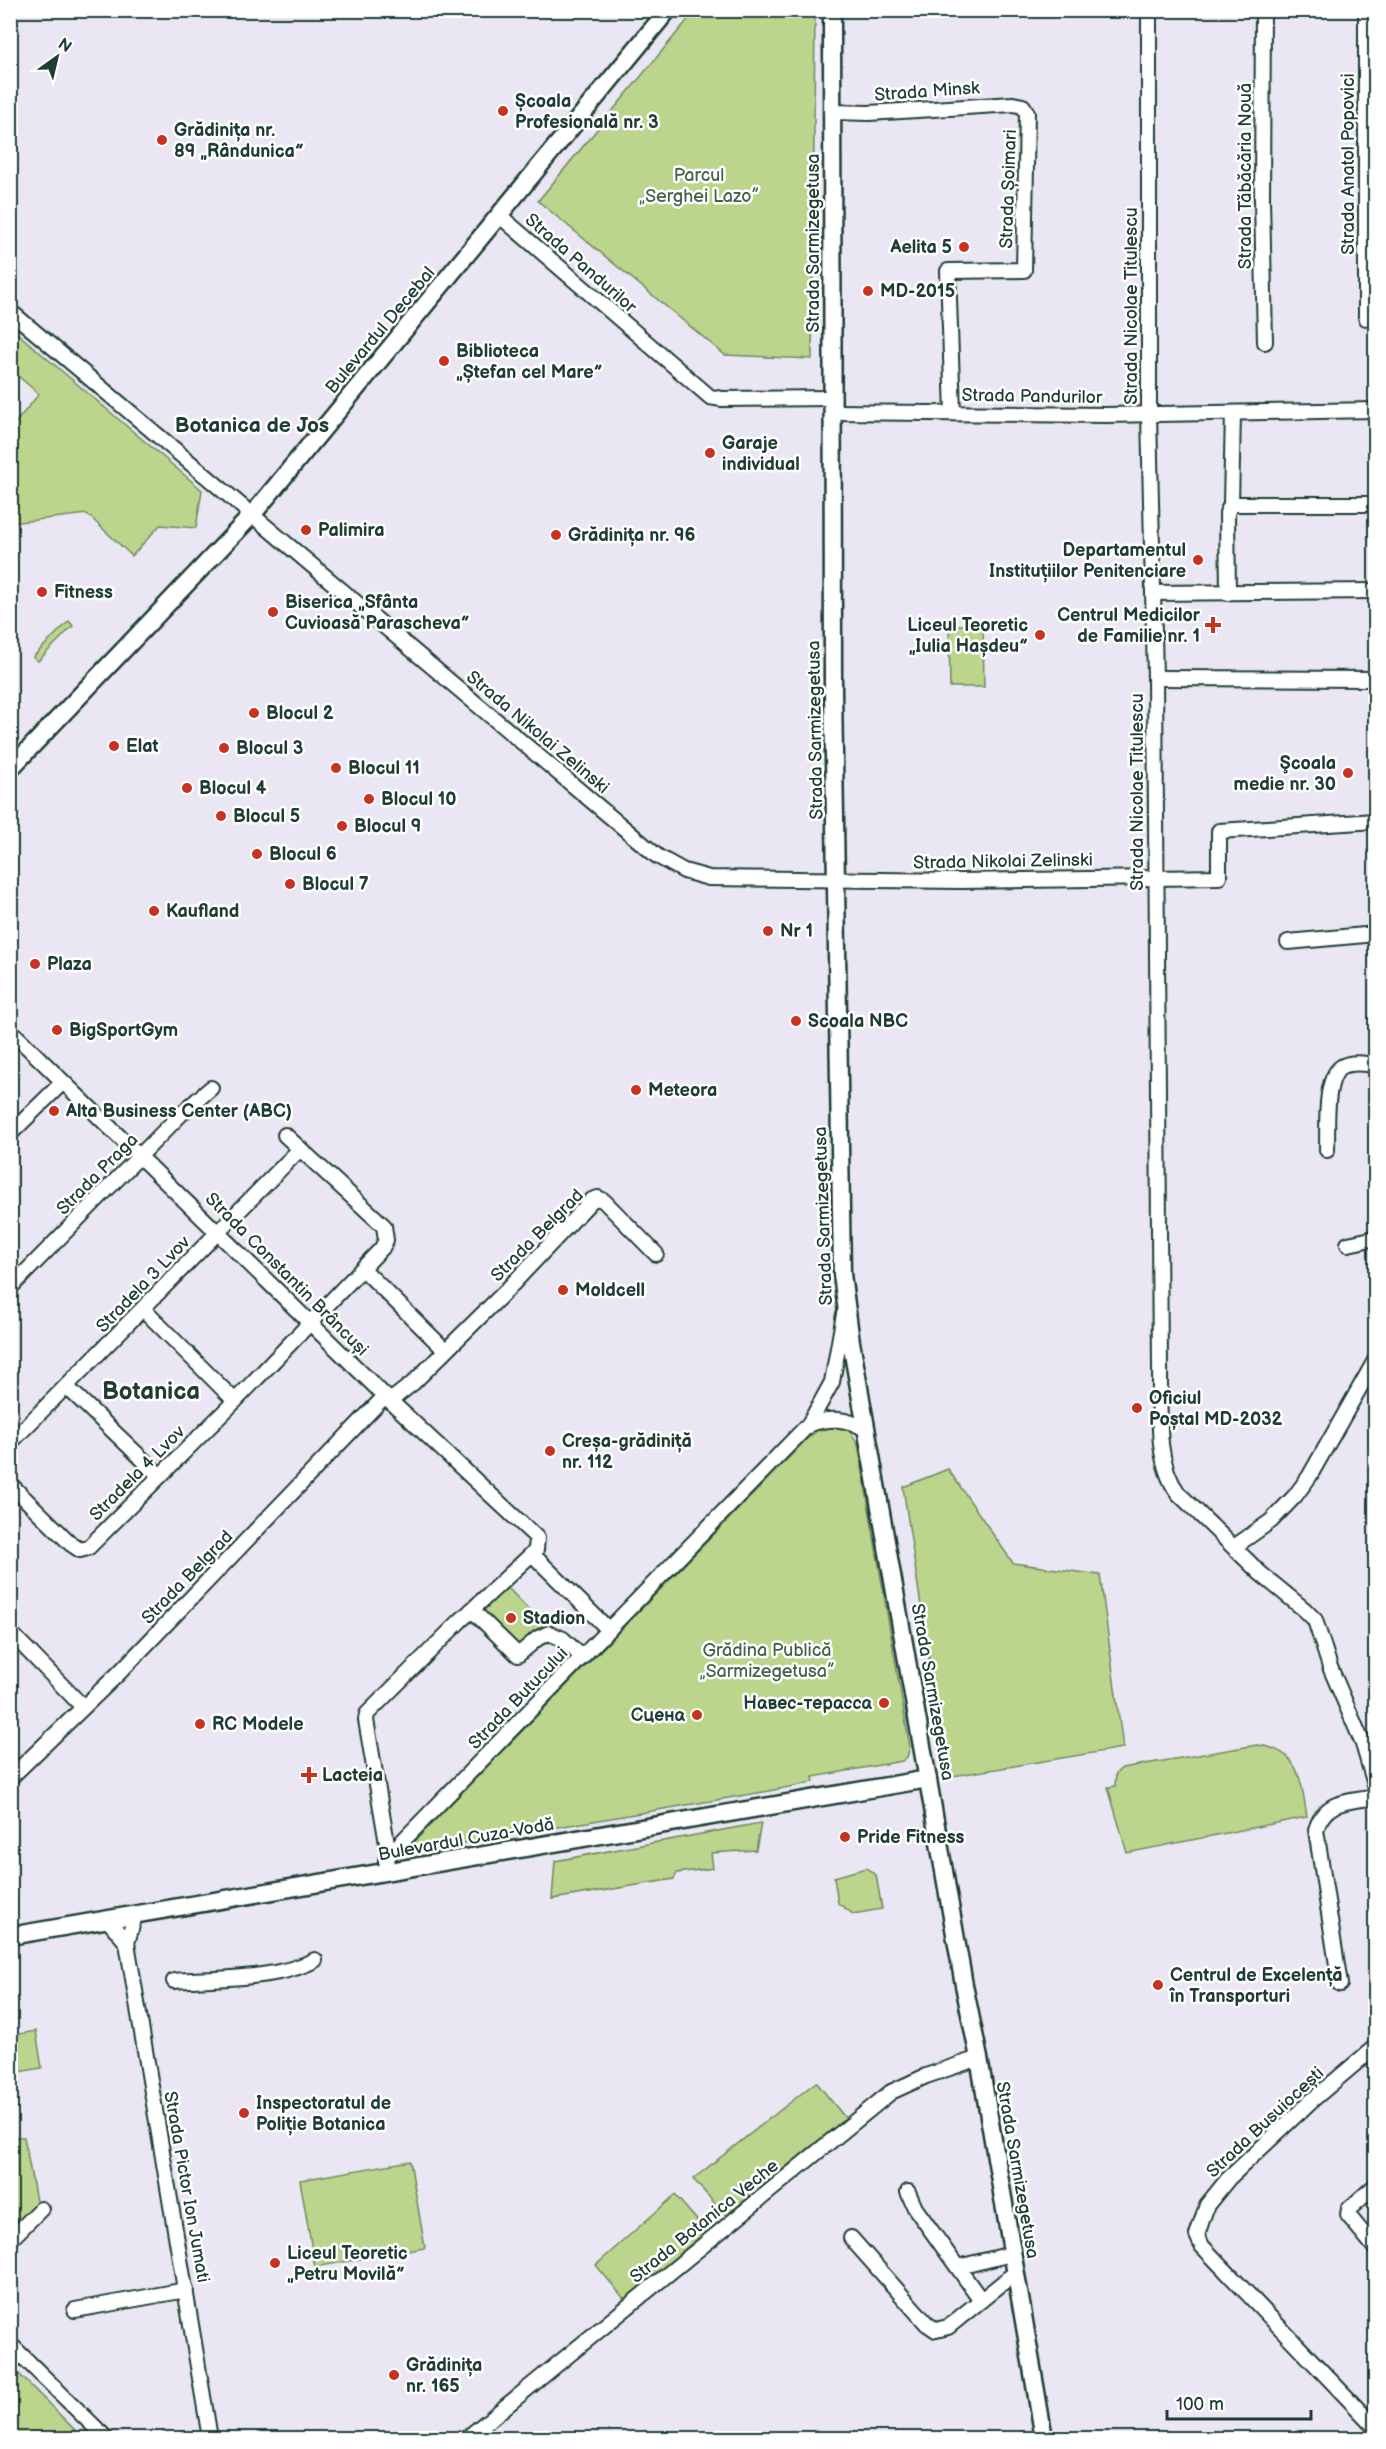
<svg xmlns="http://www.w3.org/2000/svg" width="1386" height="2449" font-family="'Balsamiq Sans',sans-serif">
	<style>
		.green { fill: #bbd58c; stroke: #6d8960; stroke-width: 1.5 }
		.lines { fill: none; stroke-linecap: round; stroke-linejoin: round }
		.minor-casing { stroke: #1f3d34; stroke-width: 18 }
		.major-casing { stroke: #1f3d34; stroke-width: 21 }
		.minor { stroke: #fff; stroke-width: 14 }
		.major { stroke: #fff; stroke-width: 16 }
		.poi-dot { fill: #c8321e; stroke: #fff; stroke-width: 2 }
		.labels { text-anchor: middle; stroke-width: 5; stroke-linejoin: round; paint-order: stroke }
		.street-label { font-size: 18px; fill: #1f3d34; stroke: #fff }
		.poi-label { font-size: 18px; font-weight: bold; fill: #1f3d34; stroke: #fff; text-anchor: start }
		.park-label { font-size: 18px; fill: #46634a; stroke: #fff }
		.quarter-label { font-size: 21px; font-weight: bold; fill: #1f3d34; stroke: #fff }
		.district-label { font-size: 24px; font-weight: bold; fill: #1f3d34; stroke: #fff }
	</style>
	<rect width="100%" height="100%" fill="#eae6f4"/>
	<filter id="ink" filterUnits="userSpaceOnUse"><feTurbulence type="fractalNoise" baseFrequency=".0167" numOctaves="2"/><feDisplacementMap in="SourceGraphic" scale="12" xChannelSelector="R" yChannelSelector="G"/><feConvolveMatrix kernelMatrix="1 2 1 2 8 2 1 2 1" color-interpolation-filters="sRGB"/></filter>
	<g filter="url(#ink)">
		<g class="green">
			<polygon points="695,11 815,11 812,359 725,355 538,201"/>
			<polygon points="11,328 202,490 196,528 160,525 132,556 87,514 11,523 11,428 39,394 11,370"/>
			<polygon points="69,621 73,626 38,661 33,657"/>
			<polygon points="949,625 983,625 984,687 950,687"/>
			<polygon points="837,1427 850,1431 858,1444 910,1747 907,1757 902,1761 813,1777 814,1782 769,1791 405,1853 405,1851 806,1440 818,1430"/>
			<polygon points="948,1469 1013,1563 1100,1575 1123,1748 947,1777 903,1487"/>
			<polygon points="506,1586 543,1624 517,1649 479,1612"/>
			<path d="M1257 1745C1300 1749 1301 1781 1307 1817L1127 1853 1108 1787 1115 1786 1116 1773 1122 1768Z"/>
			<polygon points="761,1823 756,1850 711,1853 713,1868 677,1873 674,1879 552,1899 555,1861"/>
			<polygon points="866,1868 876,1875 882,1909 853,1914 838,1903 834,1877"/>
			<polygon points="36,2031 42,2068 19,2072 13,2035"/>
			<polygon points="816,2082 847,2120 728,2218 693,2179"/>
			<polygon points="11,2137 24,2137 37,2206 11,2233"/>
			<polygon points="410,2161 425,2248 315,2267 300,2180"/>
			<polygon points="675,2195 708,2233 626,2301 596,2265"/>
			<polygon points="10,2366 11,2366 83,2438 11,2438"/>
		</g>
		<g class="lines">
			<defs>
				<g id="minor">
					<path d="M1149 10V414L1155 678 1160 1367C1161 1406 1153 1459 1178 1493L1260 1573 1305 1610 1315 1620 1330 1667 1363 1744 1376 1788"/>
					<polyline points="1263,10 1262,199 1265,342"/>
					<polyline points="1366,10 1366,318"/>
					<polyline points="832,112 869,113 1013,104 1023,106 1027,113 1024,270 948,271 953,413"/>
					<polyline points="500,216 710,397 722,399 833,398"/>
					<polyline points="10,311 657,856 684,871 709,878 961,881 1219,877 1219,831 1376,821"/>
					<polyline points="833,412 1106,415 1376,410"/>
					<polyline points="1231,504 1376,504"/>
					<polyline points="1153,593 1376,591"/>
					<polyline points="1228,593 1227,513 1231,504 1233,413"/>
					<polyline points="1155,678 1376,679"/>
					<polyline points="1288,942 1376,934"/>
					<polyline points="10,1030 385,1396 537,1538 536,1550 459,1622 367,1714 366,1720 389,1855"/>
					<polyline points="10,1134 62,1083"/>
					<path d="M1327 1150C1328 1129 1323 1076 1343 1066 1353 1061 1366 1064 1376 1065"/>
					<polyline points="1348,1244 1376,1238"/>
					<polyline points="363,1269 445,1350"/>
					<polyline points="10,1288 181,1114 211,1088"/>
					<polyline points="144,1310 235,1401"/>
					<polyline points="67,1387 160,1476"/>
					<polyline points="390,1401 413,1383 505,1292 592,1200 598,1198 604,1201 656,1254"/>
					<path d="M809 1424C831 1417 847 1418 867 1430"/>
					<polyline points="10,1443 300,1149"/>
					<polyline points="10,1484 71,1544 80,1550 88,1548 235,1401 382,1248 386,1240 384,1226 285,1135"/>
					<polyline points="1234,1547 1271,1521 1295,1496 1309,1477 1376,1359"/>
					<polyline points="532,1554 609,1630"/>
					<polyline points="472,1610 518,1655 538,1638 549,1633 563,1639 582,1657"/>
					<polyline points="10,1632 83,1707"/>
					<polyline points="10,1778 119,1673 385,1396"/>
					<polyline points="386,1861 389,1855 809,1424 832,1382 844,1314"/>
					<polyline points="135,1915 127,1943 210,2438"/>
					<polyline points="108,1920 127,1943"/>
					<path d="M174 1981C216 1978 276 1980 315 1960"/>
					<path d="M1340 1984 1316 1830C1325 1799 1349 1802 1376 1797"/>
					<polyline points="1376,2046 1310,2102 1228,2179 1207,2205 1197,2235 1202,2246 1376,2428"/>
					<polyline points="1376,2185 1349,2209 1348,2215 1376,2249"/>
					<polyline points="908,2192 915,2208 981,2300"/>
					<polyline points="851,2238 927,2324 936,2330 948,2327 1016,2272"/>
					<polyline points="10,2240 41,2209"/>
					<polyline points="958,2267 1012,2254"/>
					<polyline points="75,2310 186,2290"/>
					<polyline points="10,2344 106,2438"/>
					<polyline points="467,2438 891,2092 926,2076 979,2058"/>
				</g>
				<g id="major">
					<polyline points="832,10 833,690 842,1274 851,1342 964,1985 979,2058 1044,2438"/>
					<polyline points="10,769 253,514 668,10"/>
					<polyline points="10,1936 928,1779"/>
				</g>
			</defs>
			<use href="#minor" class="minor-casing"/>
			<use href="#major" class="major-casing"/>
			<use href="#minor" class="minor"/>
			<use href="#major" class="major"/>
		</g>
	</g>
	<g class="poi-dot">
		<circle cx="503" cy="111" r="6"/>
		<circle cx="162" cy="140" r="6"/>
		<circle cx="964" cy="247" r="6"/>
		<circle cx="868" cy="291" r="6"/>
		<circle cx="444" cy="361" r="6"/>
		<circle cx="710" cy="453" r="6"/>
		<circle cx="306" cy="530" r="6"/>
		<circle cx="556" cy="535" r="6"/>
		<circle cx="1198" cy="560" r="6"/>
		<circle cx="42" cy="592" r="6"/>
		<circle cx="273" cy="612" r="6"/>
		<path d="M1210 616h6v6h6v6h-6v6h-6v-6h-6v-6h6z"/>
		<circle cx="1040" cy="635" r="6"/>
		<circle cx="254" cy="713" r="6"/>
		<circle cx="114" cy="746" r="6"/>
		<circle cx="224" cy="748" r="6"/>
		<circle cx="336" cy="768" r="6"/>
		<circle cx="1348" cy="773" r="6"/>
		<circle cx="187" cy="788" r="6"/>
		<circle cx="369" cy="799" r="6"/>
		<circle cx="221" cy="816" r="6"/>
		<circle cx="342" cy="826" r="6"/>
		<circle cx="257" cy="854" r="6"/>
		<circle cx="290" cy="884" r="6"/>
		<circle cx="154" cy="911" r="6"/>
		<circle cx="768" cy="931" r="6"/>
		<circle cx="35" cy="964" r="6"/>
		<circle cx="796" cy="1021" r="6"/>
		<circle cx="57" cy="1030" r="6"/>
		<circle cx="636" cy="1090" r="6"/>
		<circle cx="54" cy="1111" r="6"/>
		<circle cx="563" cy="1290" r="6"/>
		<circle cx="1137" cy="1408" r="6"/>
		<circle cx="550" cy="1451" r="6"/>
		<circle cx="511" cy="1618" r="6"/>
		<circle cx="884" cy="1703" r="6"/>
		<circle cx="697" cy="1715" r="6"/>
		<circle cx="200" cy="1724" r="6"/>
		<path d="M306 1766h6v6h6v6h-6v6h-6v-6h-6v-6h6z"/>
		<circle cx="845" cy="1837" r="6"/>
		<circle cx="1158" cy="1985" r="6"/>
		<circle cx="244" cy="2113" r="6"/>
		<circle cx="275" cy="2263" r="6"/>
		<circle cx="394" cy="2375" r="6"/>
	</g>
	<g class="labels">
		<g class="street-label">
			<text transform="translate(927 91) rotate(-4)" y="6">Strada Minsk</text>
			<text transform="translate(1348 164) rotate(-90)" y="6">Strada Anatol Popovici</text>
			<text transform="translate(1245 176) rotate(-90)" y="6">Strada Tăbăcăria Nouă</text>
			<text transform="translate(1008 189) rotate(-88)" y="6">Strada Șoimari</text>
			<text transform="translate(813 243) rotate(-90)" y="6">Strada Sarmizegetusa</text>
			<text transform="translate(581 263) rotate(41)" y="6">Strada Pandurilor</text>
			<text transform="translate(1131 306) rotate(-90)" y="6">Strada Nicolae Titulescu</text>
			<text transform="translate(380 330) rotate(-50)" y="6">Bulevardul Decebal</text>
			<text transform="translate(1032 396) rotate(1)" y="6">Strada Pandurilor</text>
			<text transform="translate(815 730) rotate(-91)" y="6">Strada Sarmizegetusa</text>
			<text transform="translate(538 732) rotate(40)" y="6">Strada Nikolai Zelinski</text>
			<text transform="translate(1137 792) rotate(-90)" y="6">Strada Nicolae Titulescu</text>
			<text transform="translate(1003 861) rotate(-1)" y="6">Strada Nikolai Zelinski</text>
			<text transform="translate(97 1174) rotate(-45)" y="6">Strada Praga</text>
			<text transform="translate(823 1216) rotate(-92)" y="6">Strada Sarmizegetusa</text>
			<text transform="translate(537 1235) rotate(-45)" y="6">Strada Belgrad</text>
			<text transform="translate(287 1274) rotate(45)" y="6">Strada Constantin Brâncuși</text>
			<text transform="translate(143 1284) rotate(-46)" y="6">Stradela 3 Lvov</text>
			<text transform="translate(137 1473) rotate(-45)" y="6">Stradela 4 Lvov</text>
			<text transform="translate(187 1577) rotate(-46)" y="6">Strada Belgrad</text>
			<text transform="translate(933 1692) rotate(80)" y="6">Strada Sarmizegetusa</text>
			<text transform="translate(518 1698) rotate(-46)" y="6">Strada Butucului</text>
			<text transform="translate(466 1839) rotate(-10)" y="6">Bulevardul Cuza-Vodă</text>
			<text transform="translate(1265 2122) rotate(-43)" y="6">Strada Busuiocești</text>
			<text transform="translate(1018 2170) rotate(80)" y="6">Strada Sarmizegetusa</text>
			<text transform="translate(187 2187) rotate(80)" y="6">Strada Pictor Ion Jumati</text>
			<text transform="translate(704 2221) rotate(-39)" y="6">Strada Botanica Veche</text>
		</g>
		<g class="poi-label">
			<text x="515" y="107">Școala<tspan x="515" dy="21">Profesională nr. 3</tspan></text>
			<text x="174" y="136">Grădinița nr.<tspan x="174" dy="21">89 „Rândunica”</tspan></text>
			<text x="952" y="253" text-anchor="end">Aelita 5</text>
			<text x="880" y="297">MD-2015</text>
			<text x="456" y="357">Biblioteca<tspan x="456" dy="21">„Ștefan cel Mare”</tspan></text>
			<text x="722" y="449">Garaje<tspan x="722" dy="21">individual</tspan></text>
			<text x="318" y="536">Palimira</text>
			<text x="568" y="541">Grădinița nr. 96</text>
			<text x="1186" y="556" text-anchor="end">Departamentul<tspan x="1186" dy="21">Instituțiilor Penitenciare</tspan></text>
			<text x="54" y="598">Fitness</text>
			<text x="285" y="608">Biserica „Sfânta<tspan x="285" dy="21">Cuvioasă Parascheva”</tspan></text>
			<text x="1200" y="621" text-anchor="end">Centrul Medicilor<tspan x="1200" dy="21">de Familie nr. 1</tspan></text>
			<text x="1028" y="631" text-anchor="end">Liceul Teoretic<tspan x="1028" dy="21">„Iulia Hașdeu”</tspan></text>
			<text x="266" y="719">Blocul 2</text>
			<text x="126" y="752">Elat</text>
			<text x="236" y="754">Blocul 3</text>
			<text x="1336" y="769" text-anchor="end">Şcoala<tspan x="1336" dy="21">medie nr. 30</tspan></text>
			<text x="348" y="774">Blocul 11</text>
			<text x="199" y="794">Blocul 4</text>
			<text x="381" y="805">Blocul 10</text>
			<text x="233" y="822">Blocul 5</text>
			<text x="354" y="832">Blocul 9</text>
			<text x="269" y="860">Blocul 6</text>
			<text x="302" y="890">Blocul 7</text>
			<text x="166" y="917">Kaufland</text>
			<text x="780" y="937">Nr 1</text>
			<text x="47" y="970">Plaza</text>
			<text x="808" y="1027">Scoala NBC</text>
			<text x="69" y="1036">BigSportGym</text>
			<text x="648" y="1096">Meteora</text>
			<text x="66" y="1117">Alta Business Center (ABC)</text>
			<text x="575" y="1296">Moldcell</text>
			<text x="1149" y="1404">Oficiul<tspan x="1149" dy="21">Poștal MD-2032</tspan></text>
			<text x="562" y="1447">Creșa-grădiniță<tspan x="562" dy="21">nr. 112</tspan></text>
			<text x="523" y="1624">Stadion</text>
			<text x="872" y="1709" text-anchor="end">Навес-терасса</text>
			<text x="685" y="1721" text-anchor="end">Сцена</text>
			<text x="212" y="1730">RC Modele</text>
			<text x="322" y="1781">Lacteia</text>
			<text x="857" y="1843">Pride Fitness</text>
			<text x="1170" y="1981">Centrul de Excelență<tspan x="1170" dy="21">în Transporturi</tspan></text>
			<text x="256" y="2109">Inspectoratul de<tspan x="256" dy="21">Poliție Botanica</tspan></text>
			<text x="287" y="2259">Liceul Teoretic<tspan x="287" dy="21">„Petru Movilă”</tspan></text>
			<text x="406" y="2371">Grădinița<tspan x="406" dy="21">nr. 165</tspan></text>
		</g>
		<g class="park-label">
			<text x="699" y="181">Parcul<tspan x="699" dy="21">„Serghei Lazo”</tspan></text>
			<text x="767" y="1656">Grădina Publică<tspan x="767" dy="21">„Sarmizegetusa”</tspan></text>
		</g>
		<g class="quarter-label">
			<text x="252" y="432">Botanica de Jos</text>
		</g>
		<g class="district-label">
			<text x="151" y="1399">Botanica</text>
		</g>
	</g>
	<rect width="1386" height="2449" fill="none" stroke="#fff" stroke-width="36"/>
	<rect x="18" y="18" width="1350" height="2413" fill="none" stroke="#1f3d34" stroke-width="2" filter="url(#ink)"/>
	<g transform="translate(57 57) rotate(34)" stroke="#ffffff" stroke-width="4.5" paint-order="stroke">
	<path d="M0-4.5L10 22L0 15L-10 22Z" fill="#1f3d34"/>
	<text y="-9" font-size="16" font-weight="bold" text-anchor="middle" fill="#1f3d34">N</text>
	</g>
	<path d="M1167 2410v9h144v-9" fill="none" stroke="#1f3d34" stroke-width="3"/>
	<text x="1176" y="2410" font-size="18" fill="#1f3d34" stroke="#ffffff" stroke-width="4.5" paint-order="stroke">100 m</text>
</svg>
